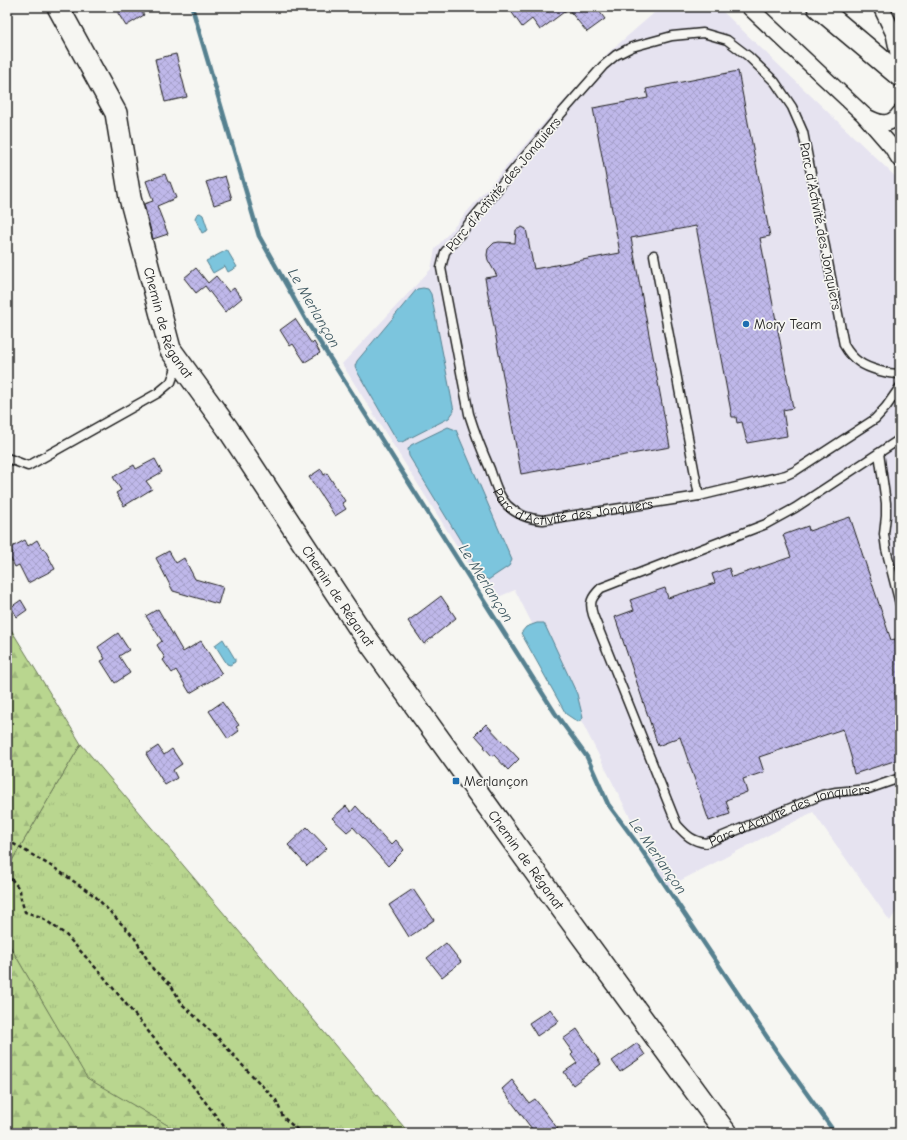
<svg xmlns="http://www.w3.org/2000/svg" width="907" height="1140" font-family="'Comic Neue',sans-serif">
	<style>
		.built { fill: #e6e3f0 }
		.grass { fill: url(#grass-tufts); stroke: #6a7956 }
		.forest { fill: url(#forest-firs); stroke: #6a7956 }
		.water { fill: #7cc5dd; stroke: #568190 }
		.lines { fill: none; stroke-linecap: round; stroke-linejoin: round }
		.stream { stroke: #568190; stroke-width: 4.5 }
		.building { fill: url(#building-cross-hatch); stroke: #1c1c1c }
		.lane-casing { stroke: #1c1c1c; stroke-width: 11 }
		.street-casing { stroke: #1c1c1c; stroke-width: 18 }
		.secondary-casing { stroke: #1c1c1c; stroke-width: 24 }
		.path { stroke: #1c1c1c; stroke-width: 2.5; stroke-dasharray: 4 3; stroke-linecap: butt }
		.lane { stroke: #f6f6f2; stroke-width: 8 }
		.street { stroke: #f6f6f2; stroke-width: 15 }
		.secondary { stroke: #f6f6f2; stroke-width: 21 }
		.poi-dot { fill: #1f6fb2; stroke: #f6f6f2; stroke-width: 1.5 }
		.labels { text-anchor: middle; stroke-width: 3.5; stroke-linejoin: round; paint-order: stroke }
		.street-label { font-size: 14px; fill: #1c1c1c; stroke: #f6f6f2 }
		.poi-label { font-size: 14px; fill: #1c1c1c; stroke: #f6f6f2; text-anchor: start }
		.water-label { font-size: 15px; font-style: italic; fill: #3e5760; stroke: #f6f6f2 }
	</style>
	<defs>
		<pattern id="grass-tufts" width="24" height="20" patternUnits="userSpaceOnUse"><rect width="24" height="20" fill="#b9d68f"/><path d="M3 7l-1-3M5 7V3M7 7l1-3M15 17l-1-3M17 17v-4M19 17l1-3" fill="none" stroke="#9eb77b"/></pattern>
		<pattern id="forest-firs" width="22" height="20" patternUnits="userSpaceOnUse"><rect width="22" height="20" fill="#b9d68f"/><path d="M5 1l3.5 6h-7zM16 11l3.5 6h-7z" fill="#9eb77b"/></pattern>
		<pattern id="building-cross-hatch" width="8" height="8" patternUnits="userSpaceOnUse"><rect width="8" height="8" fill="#bfb8ea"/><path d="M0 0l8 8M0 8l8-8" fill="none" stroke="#a49ec8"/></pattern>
	</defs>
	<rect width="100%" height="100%" fill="#f6f6f2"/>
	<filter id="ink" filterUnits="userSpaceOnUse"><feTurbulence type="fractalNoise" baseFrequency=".025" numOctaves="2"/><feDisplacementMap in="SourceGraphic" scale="8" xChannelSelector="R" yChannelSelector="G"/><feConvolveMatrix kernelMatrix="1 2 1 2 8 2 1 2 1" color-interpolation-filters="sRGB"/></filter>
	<g filter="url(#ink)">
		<polygon class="built" points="661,7 718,7 900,181 900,906 890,921 813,812 666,888 515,590 491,600 342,364 431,269 435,249 541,126 608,53"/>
		<polygon class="grass" points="81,744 409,1133 181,1133 87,1079 7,941 7,869"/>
		<g class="forest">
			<polygon points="7,623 81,744 7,869"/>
			<polygon points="7,941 87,1078 181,1133 7,1133"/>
		</g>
		<g class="water">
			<polygon points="200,213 203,215 208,230 202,233 195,218 197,214"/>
			<polygon points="227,250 237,267 228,272 225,266 213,273 206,261"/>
			<polygon points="423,288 428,289 431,294 454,411 449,418 402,442 398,442 358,373 355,366 357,361 417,289"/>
			<polygon points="448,427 456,430 512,560 509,566 488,580 482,576 409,456 408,449 411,445"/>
			<polygon points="537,623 544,623 577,694 583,718 578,722 566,714 521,633 526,627"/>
			<polygon points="223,639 235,659 235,662 230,665 227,664 215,645"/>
		</g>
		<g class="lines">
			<polyline class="stream" points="192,7 259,236 307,322 555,713 587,757 608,804 639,846 777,1052 835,1133"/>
		</g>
		<g class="building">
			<polygon points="114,7 139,7 144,15 126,26"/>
			<polygon points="508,7 596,7 605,19 587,32 568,9 540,30 532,19 522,27"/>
			<polygon points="176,54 187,97 165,102 155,59"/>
			<polygon points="738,71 770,236 760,238 793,408 783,410 787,436 747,443 742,422 737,423 736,417 732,417 696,226 631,238 670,447 521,474 485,278 497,276 488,260 487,255 488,249 494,243 499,242 515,243 516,230 522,227 526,229 534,269 620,253 593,108 648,98 646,89"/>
			<polygon points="165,174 168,182 170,182 176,198 157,206 168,234 153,239 144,204 153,201 146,181"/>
			<polygon points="225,176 232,199 214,205 206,182"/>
			<polygon points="196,268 208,283 216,276 229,292 234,288 242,298 225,312 205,286 196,293 184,278"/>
			<polygon points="295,319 312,344 314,342 320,353 305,362 293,344 290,346 280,330"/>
			<polygon points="155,459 162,472 146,481 152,489 124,506 116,493 121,490 113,477 134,465 136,469"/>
			<polygon points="321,469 324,475 327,473 345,501 342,503 346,509 335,516 309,477"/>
			<polygon points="850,517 891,640 895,639 900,655 900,690 895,692 900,708 900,759 854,774 851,761 852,760 843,729 759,757 764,772 743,779 747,792 726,800 730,814 709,821 680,737 658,746 615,617 634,610 630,600 665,588 668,598 715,583 712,574 729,568 732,577 791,557 783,535 808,526 809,531"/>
			<polygon points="25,540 28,546 37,540 42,549 44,548 55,569 28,583 19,565 15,567 9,555 13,553 10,548"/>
			<polygon points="169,551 176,563 184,558 195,579 223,587 218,604 173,591 156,558"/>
			<polygon points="441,596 456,618 424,644 408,621"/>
			<polygon points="21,600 27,610 17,617 11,607"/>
			<polygon points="158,609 183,652 201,641 222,674 190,693 176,670 172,673 163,660 165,658 157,645 162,641 146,616"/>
			<polygon points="118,633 129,650 119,656 130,673 115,683 101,661 105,659 98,647"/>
			<polygon points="222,702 239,725 236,727 239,731 228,739 209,711"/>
			<polygon points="486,724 519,759 508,770 494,755 492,756 484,747 485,746 475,735"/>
			<polygon points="158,746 164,755 172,749 182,764 173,770 177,778 165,785 146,754"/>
			<polygon points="346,806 351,812 356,806 391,845 396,840 404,850 388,866 353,827 347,832 332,818"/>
			<polygon points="307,827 327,848 307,866 288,845"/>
			<polygon points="413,889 434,920 409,937 389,905"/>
			<polygon points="446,943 461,962 442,977 427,958"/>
			<polygon points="550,1009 559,1021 537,1036 529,1023"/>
			<polygon points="577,1029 601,1064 573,1085 564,1072 577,1063 571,1055 573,1053 563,1039"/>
			<polygon points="637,1043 645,1055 620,1072 612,1061"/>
			<polygon points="512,1080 529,1103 535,1099 561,1133 535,1133 502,1089"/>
		</g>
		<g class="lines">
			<defs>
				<g id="lane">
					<polyline points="654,255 699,496"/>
					<path id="s1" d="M900 374C888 374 869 369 859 362 853 358 848 352 844 345L803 132 792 107 775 82 748 56 727 40 703 33 672 36 632 47 616 55 603 66 559 116 445 252 441 268 469 414C475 433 482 451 490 469 494 481 498 495 507 505 517 515 529 519 543 520L699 496 786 475 795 471 875 419 886 407 900 387"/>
					<path id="s2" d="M900 439 795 508 766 524 601 588C591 598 589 602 593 615L677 825C687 836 692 841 706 843L822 795 836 792 868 789 900 778"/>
					<polyline points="879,453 886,503 886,516 884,534 886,549 900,604"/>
					<polyline points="7,458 28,466 158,393 171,382 178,363"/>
				</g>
				<g id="street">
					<polyline points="749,7 864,115 891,146 900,160"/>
					<polyline points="881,7 894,34 900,63"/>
					<path d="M865 116C878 123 890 128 900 113"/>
				</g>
				<g id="secondary">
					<path id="s3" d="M58 7 116 113 130 198 170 349 228 429 357 625 551 894 726 1133"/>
					<polyline points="818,7 900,76"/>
				</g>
			</defs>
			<use href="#lane" class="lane-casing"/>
			<use href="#street" class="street-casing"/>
			<use href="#secondary" class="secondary-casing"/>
			<g class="path">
				<polyline points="7,840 56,869 95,896 134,937 153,969 170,984 183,1005 219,1039 244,1067 276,1100 283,1117 301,1133"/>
				<polyline points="7,873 20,890 21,899 25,912 41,917 65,934 104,977 196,1090 223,1125 226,1133"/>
			</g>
			<use href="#lane" class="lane"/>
			<use href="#street" class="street"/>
			<use href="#secondary" class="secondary"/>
		</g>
	</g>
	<g class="poi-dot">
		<circle cx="746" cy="324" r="4"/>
		<rect x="452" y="777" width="8" height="8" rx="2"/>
	</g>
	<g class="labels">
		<g class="street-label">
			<text transform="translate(503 184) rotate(-50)" y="5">Parc d'Activité des Jonquiers</text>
			<text transform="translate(821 226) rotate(79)" y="5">Parc d'Activité des Jonquiers</text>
			<text dy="5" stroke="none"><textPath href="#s3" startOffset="338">Chemin de Réganat</textPath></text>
			<text dy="5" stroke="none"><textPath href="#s1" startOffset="1111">Parc d'Activité des Jonquiers</textPath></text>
			<text dy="5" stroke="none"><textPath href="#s3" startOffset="662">Chemin de Réganat</textPath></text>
			<text dy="5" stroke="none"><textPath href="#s2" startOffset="716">Parc d'Activité des Jonquiers</textPath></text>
			<text dy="5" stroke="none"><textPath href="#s3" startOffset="986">Chemin de Réganat</textPath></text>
		</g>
		<g class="poi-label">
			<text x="754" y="329">Mory Team</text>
			<text x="464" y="786">Merlançon</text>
		</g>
		<g class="water-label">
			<text transform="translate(314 308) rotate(60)" y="5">Le Merlançon</text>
			<text transform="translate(486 583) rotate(58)" y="5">Le Merlançon</text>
			<text transform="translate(658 856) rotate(55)" y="5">Le Merlançon</text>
		</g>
	</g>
	<rect width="907" height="1140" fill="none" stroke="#f6f6f2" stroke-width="24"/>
	<rect x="12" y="12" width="883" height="1116" fill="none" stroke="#1c1c1c" stroke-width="1.5" filter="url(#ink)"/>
</svg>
